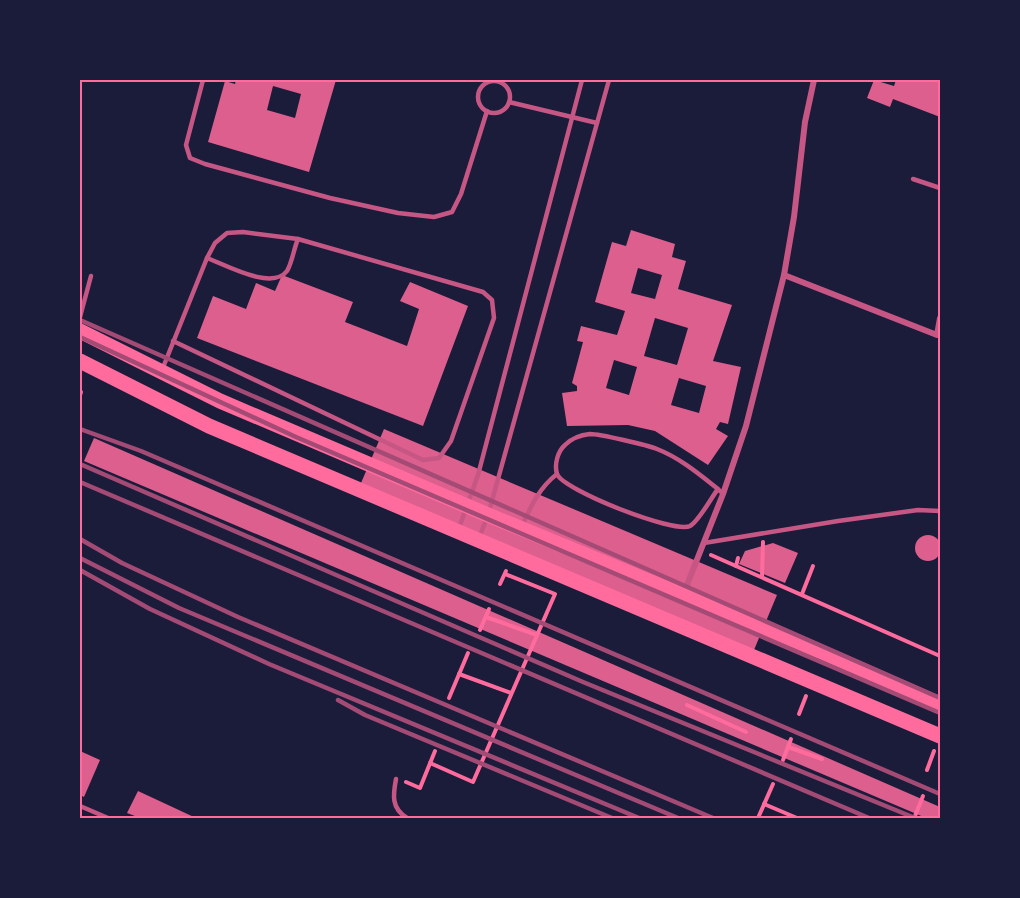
<svg xmlns="http://www.w3.org/2000/svg" width="1020" height="898" font-family="'IBM Plex Sans',sans-serif">
	<style>
		.building { fill: #dd5f8e; fill-rule: evenodd }
		.lines { fill: none; stroke-linecap: round; stroke-linejoin: round }
		.path { stroke: #ff6b9d; stroke-width: 4 }
		.service { stroke: #c65784; stroke-width: 4.5 }
		.minor { stroke: #c65784; stroke-width: 6 }
		.trunk { stroke: #ff6b9d; stroke-width: 15 }
		.rail { stroke: #a44b75; stroke-width: 4.5 }
		.neatline { fill: none; stroke: #ff6b9d; stroke-width: 2 }
	</style>
	<rect width="100%" height="100%" fill="#1b1b3a"/>
	<g class="building">
		<path d="M236 80H336L309 172 208 142 225 81 235 84ZM273 86 301 94 295 118 267 110Z"/>
		<polygon points="874,80 894,86 896,80 940,80 940,117 893,99 890,107 867,98"/>
		<path d="M631 230 675 244 672 257 686 261 678 289 732 305 713 361 741 367 728 424 720 422 716 429 728 436 708 465 655 431 628 425 567 426 562 393 577 391V386L572 383 583 342 577 341 581 326 617 335 625 311 595 302 612 242 626 246ZM638 268 662 275 655 299 631 293ZM655 318 688 328 677 365 644 356ZM614 360 637 367 629 395 606 388ZM679 378 706 386 699 413 671 405Z"/>
		<polygon points="282,275 353,302 345,322 407,346 419,309 400,301 410,282 468,306 423,426 197,338 213,296 246,309 256,283 275,291"/>
		<polygon points="384,429 777,595 754,650 361,483"/>
		<polygon points="94,438 940,807 940,818 926,818 84,461"/>
		<circle cx="928" cy="548" r="13"/>
		<polygon points="773,543 798,553 785,583 739,564 745,551"/>
		<polygon points="80,751 100,760 84,797 80,795"/>
		<polygon points="138,791 196,818 140,818 127,813"/>
	</g>
	<g class="lines">
		<g class="path">
			<polyline points="80,395 81,392"/>
			<polyline points="711,555 940,656"/>
			<polyline points="736,566 738,558"/>
			<polyline points="762,577 763,542"/>
			<polyline points="500,584 506,571"/>
			<polyline points="802,594 813,566"/>
			<polyline points="486,617 537,635"/>
			<polyline points="480,630 489,609"/>
			<polyline points="459,674 511,693"/>
			<polyline points="449,698 468,653"/>
			<polyline points="687,705 746,732"/>
			<polyline points="799,714 806,696"/>
			<polyline points="788,747 822,759"/>
			<polyline points="783,760 791,739"/>
			<polyline points="430,763 473,782 555,594 505,574"/>
			<polyline points="927,770 934,751"/>
			<polyline points="406,782 420,788 435,751"/>
			<polyline points="764,804 797,818"/>
			<polyline points="915,816 923,796"/>
			<polyline points="758,818 773,784"/>
		</g>
		<g class="service">
			<polyline points="203,80 186,145 190,158 205,164 330,198 398,213 434,217 452,212 461,194 487,111"/>
			<circle cx="494" cy="97" r="16"/>
			<polyline points="509,102 597,123"/>
			<polyline points="913,179 940,188"/>
			<path d="M207 258C226 265 272 291 287 271 292 263 294 248 298 239"/>
			<polyline points="80,317 91,276"/>
			<polyline points="162,370 207,258 215,243 227,233 243,232 298,239 483,292 492,300 494,318 451,441 439,458 423,460 173,341"/>
			<path d="M718 489C711 498 699 521 690 526 674 534 563 490 557 474 554 464 558 451 565 445 572 438 580 435 590 434 600 434 647 445 657 449 680 458 699 474 718 489L723 494"/>
			<path d="M522 526C531 506 539 488 557 474"/>
			<polyline points="459,528 478,475 582,80"/>
			<polyline points="479,538 488,515 609,80"/>
			<polyline points="704,543 838,521 918,510 940,511"/>
			<path d="M396 779C393 795 391 808 407 818"/>
			<polyline points="80,806 108,818"/>
		</g>
		<g class="minor">
			<polyline points="784,275 937,335 940,318"/>
			<polyline points="683,595 723,494 746,426 784,275 794,217 805,122 814,80"/>
		</g>
		<g class="trunk">
			<polyline points="80,331 220,401 488,515 819,651 940,704"/>
			<polyline points="80,361 209,426 940,736"/>
		</g>
		<g class="rail">
			<polyline points="80,320 940,698"/>
			<polyline points="80,337 296,437 940,713"/>
			<polyline points="80,429 141,451 940,794"/>
			<polyline points="80,464 583,682 915,818"/>
			<polyline points="80,482 869,818"/>
			<polyline points="80,539 122,563 238,617 713,818"/>
			<polyline points="80,558 179,608 678,818"/>
			<polyline points="80,570 150,609 269,664 639,818"/>
			<polyline points="338,700 365,715 612,818"/>
		</g>
	</g>
	<rect width="1020" height="898" fill="none" stroke="#1b1b3a" stroke-width="162"/>
	<rect x="81" y="81" width="858" height="736" class="neatline"/>
</svg>
